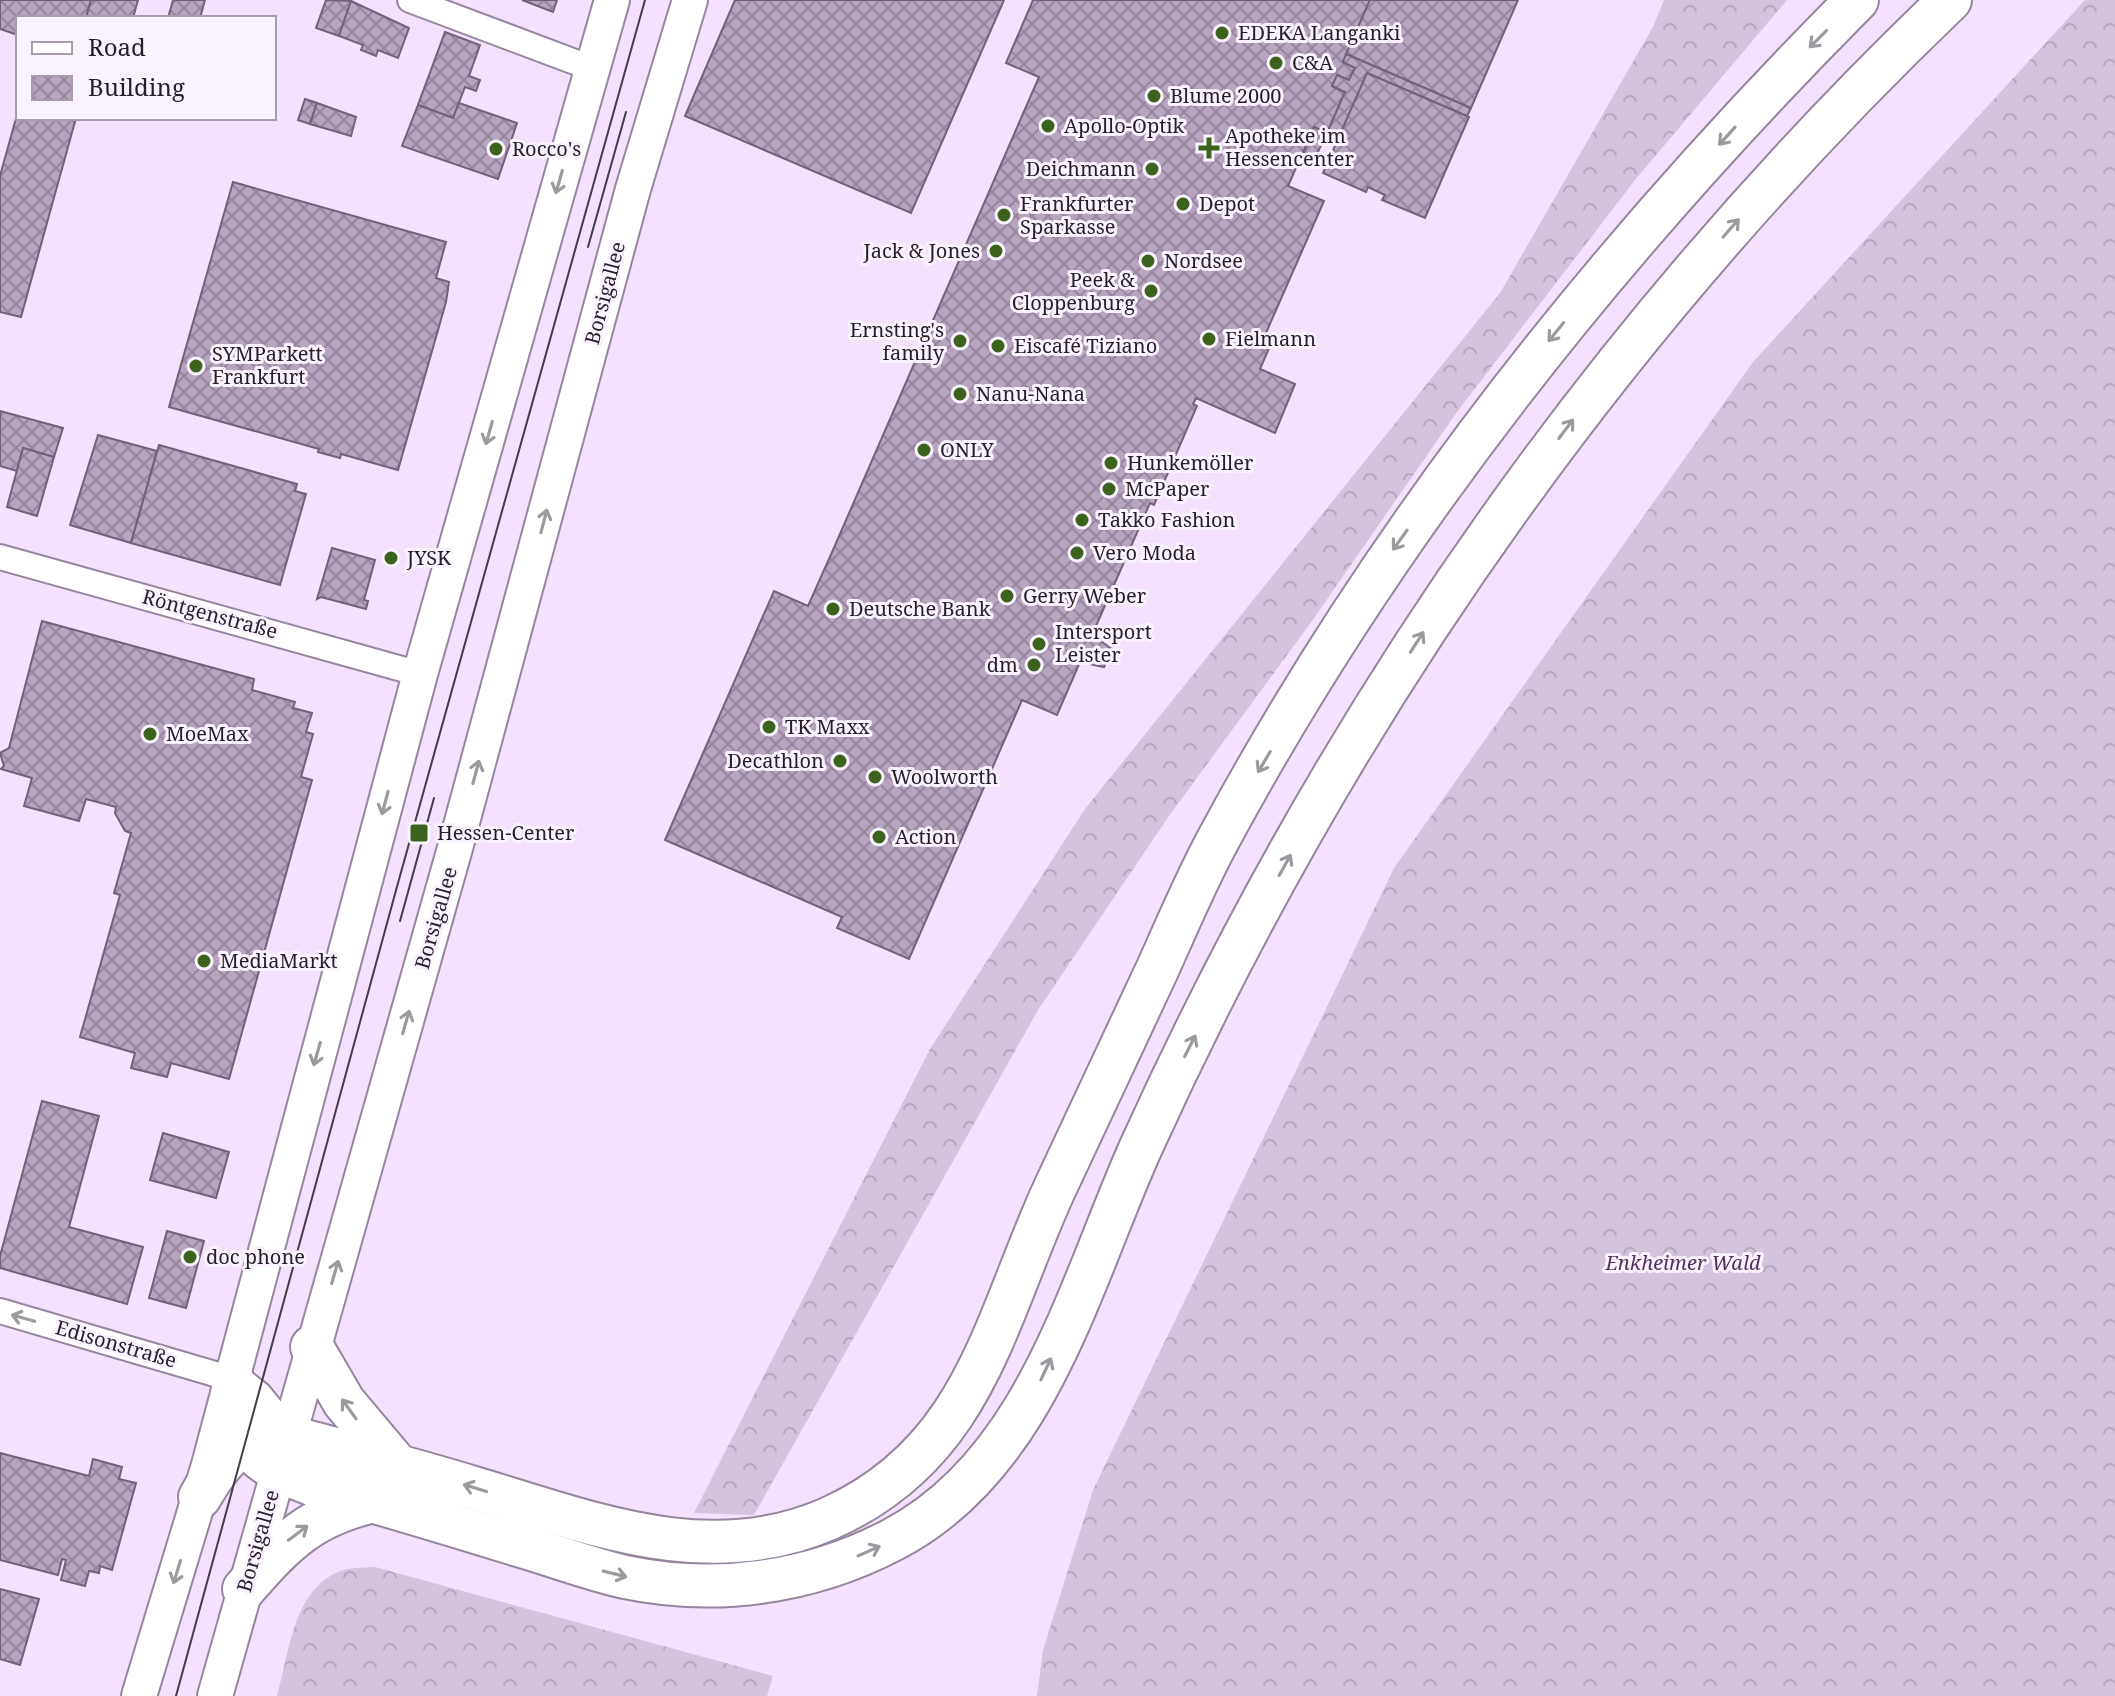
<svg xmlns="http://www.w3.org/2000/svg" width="2115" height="1696" font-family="'Noto Serif',serif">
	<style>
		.forest { fill: url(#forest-crowns) }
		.building { fill: url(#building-cross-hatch); stroke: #72617a; stroke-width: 2 }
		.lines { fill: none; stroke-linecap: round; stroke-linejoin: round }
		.street-casing { stroke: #96859f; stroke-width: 28 }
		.secondary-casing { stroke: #96859f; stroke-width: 38 }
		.highway-casing { stroke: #96859f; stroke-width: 46 }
		.street { stroke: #fff; stroke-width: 24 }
		.secondary { stroke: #fff; stroke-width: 34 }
		.highway { stroke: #fff; stroke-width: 42 }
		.tram { stroke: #443c48; stroke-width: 2 }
		.oneway { stroke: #9d9a9f }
		.poi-dot { fill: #3c631d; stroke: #faf3fe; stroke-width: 3 }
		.labels { text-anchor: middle; stroke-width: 6; stroke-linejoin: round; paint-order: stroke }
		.poi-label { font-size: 20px; fill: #261f29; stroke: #faf3fe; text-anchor: start }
		.street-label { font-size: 20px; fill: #261f29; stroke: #faf3fe }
		.park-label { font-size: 20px; font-style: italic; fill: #513062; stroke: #faf3fe }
	</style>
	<defs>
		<pattern id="forest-crowns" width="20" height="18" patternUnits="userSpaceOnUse" patternTransform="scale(2)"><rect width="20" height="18" fill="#d4c3dd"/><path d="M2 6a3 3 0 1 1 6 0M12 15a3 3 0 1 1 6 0" fill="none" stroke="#b6a7be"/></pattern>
		<pattern id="building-cross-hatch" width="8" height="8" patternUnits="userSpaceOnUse" patternTransform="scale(2)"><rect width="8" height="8" fill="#b7a5c0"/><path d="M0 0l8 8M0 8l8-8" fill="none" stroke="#95869c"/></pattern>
	</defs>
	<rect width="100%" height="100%" fill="#f3e1fd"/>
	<g class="forest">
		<polygon points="1664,0 1787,0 1635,180 1457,412 1312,621 1169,816 1038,1010 754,1515 694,1513 930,1049 1085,809 1500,293 1653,27"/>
		<polygon points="2085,0 2115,0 2115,1696 1037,1696 1043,1650 1093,1490 1394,868 1753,362"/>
		<path d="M375 1567 773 1676 767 1696H277C289 1654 293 1591 338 1572 349 1567 363 1568 375 1567Z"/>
	</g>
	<g class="building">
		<polygon points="0,0 91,0 86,18 18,18 18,35 0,29"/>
		<polygon points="91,0 138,0 133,18 86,18"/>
		<polygon points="173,0 205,0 200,18 168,18"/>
		<polygon points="326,0 351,1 339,36 316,28"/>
		<polygon points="522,0 557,0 553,12"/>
		<polygon points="735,0 1004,0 911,213 685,116"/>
		<polygon points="1033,0 1370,0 1343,62 1355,68 1349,80 1337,75 1332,86 1345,92 1327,133 1314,127 1288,186 1324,201 1262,342 1270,346 1260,369 1295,384 1275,433 1196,398 1193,404 1197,406 1154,505 1150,503 1092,635 1112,649 1104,667 1080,662 1057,715 1022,700 909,959 837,928 842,917 665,840 774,591 808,606 833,550 1039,77 1006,63"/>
		<polygon points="1370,0 1518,0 1471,108 1346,54"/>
		<polygon points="351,1 409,28 398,58 378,50 376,56 361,50 363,45 339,36"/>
		<polygon points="445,32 480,45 469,76 480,80 476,91 465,87 453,118 418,105"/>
		<polygon points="1346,54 1471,108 1467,116 1367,73 1339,138 1327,133 1345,92 1332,86 1337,75 1349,80 1355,68 1343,62"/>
		<polygon points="1367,73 1469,117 1425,218 1382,200 1385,195 1368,187 1366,192 1323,173"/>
		<polygon points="305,99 317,103 310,124 298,120"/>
		<polygon points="317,103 356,117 351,136 310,124"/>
		<polygon points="459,103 517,123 498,179 402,146 418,105 453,118"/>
		<polygon points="18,111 18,118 76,118 21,317 0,312 0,176"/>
		<polygon points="1314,127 1327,133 1316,156 1304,152"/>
		<polygon points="233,182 446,242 436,278 449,282 446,302 398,470 341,454 340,458 318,452 319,449 169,407"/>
		<polygon points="0,411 63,428 54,457 23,448 17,471 0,466"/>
		<polygon points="98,435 157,451 131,543 70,525"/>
		<polygon points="159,445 297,484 295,491 306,494 280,585 131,543"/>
		<polygon points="23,448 54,457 37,516 7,507"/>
		<polygon points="332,548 375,560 364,600 368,601 366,609 321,597 317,599"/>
		<polygon points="42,621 254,679 252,690 295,702 293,708 312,713 306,732 313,734 301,777 312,780 229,1079 171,1063 167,1077 131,1068 135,1053 80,1037 120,895 114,893 131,833 125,831 115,813 116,807 86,799 79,821 24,806 32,778 1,769 4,766 0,753 9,748"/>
		<polygon points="42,1101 99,1116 69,1227 143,1247 127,1304 0,1268 0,1256"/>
		<polygon points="163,1133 229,1152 216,1198 150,1180"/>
		<polygon points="167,1231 204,1241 186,1308 149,1298"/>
		<polygon points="0,1453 89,1476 93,1459 122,1467 119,1479 136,1483 112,1570 100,1566 99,1573 89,1571 85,1586 61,1580 66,1560 62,1559 58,1575 0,1560"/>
		<polygon points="0,1589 39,1599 20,1665 0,1659"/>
	</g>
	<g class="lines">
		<defs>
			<g id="street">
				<polyline points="410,0 591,68"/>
				<polyline points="0,557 420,674"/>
				<polyline points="0,1311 232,1379"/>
			</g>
			<g id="secondary">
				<polyline points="232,1379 256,1398 287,1436"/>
				<polyline points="139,1696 209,1465 420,674 612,0"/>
				<polyline points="215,1696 455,848 633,189 690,0"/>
			</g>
			<g id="highway">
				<polyline points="312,1347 344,1402 397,1465"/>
				<path d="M232 1379C242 1450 245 1459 314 1485 382 1503 450 1524 518 1545 553 1555 589 1569 625 1577 716 1596 810 1583 892 1540 1037 1465 1079 1285 1141 1147 1337 714 1607 328 1950 0"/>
				<path d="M200 1497C221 1460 241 1434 287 1436 349 1453 412 1469 474 1488 591 1523 708 1571 828 1519 975 1454 994 1321 1054 1190 1088 1116 1123 1043 1157 970 1177 926 1196 880 1219 838 1387 526 1608 250 1857 0"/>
				<path d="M244 1589C285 1542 311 1515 374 1501"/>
			</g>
		</defs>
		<use href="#street" class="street-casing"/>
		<use href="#secondary" class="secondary-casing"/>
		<use href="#highway" class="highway-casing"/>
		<use href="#street" class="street"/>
		<use href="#secondary" class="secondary"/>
		<use href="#highway" class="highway"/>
		<g class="tram">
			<polyline points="588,247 626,112"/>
			<polyline points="400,921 434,798"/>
			<polyline points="176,1696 398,883 645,0"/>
		</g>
	</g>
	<defs><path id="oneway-shaft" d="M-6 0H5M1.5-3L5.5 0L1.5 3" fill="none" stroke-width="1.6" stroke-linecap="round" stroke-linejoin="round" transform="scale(2)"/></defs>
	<g class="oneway">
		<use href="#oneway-shaft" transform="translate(1818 39) rotate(135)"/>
		<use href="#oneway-shaft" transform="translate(1727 136) rotate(132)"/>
		<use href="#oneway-shaft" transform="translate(559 182) rotate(106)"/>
		<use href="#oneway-shaft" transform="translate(1731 228) rotate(-49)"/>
		<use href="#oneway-shaft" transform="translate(1556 332) rotate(129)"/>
		<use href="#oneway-shaft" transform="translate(1566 429) rotate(-53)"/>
		<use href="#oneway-shaft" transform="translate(489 433) rotate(106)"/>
		<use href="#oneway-shaft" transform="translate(544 521) rotate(-75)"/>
		<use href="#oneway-shaft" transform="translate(1400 540) rotate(126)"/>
		<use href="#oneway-shaft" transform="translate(1417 642) rotate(-57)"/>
		<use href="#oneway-shaft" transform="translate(1264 762) rotate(121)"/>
		<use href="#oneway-shaft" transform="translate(476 772) rotate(-75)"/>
		<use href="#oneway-shaft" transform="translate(385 803) rotate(105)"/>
		<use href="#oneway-shaft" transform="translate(1285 865) rotate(-61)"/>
		<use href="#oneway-shaft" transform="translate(406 1022) rotate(-74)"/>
		<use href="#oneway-shaft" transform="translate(1190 1046) rotate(-63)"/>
		<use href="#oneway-shaft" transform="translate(317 1054) rotate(106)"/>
		<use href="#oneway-shaft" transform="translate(335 1272) rotate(-74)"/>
		<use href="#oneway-shaft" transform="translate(23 1318) rotate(-164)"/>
		<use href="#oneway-shaft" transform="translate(1046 1369) rotate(-65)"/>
		<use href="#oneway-shaft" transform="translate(349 1409) rotate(-126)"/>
		<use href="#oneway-shaft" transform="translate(475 1488) rotate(-163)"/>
		<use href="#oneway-shaft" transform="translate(298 1533) rotate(-37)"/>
		<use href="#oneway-shaft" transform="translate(869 1551) rotate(-24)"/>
		<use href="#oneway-shaft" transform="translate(177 1572) rotate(107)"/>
		<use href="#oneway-shaft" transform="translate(615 1574) rotate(14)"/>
	</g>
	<g class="poi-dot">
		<circle cx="1222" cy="33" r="8"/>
		<circle cx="1276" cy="63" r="8"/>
		<circle cx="1154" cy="96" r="8"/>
		<circle cx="1048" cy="126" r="8"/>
		<path d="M1205 136h8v8h8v8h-8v8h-8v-8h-8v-8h8z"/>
		<circle cx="496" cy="149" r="8"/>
		<circle cx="1152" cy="169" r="8"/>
		<circle cx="1183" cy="204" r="8"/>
		<circle cx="1004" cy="215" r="8"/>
		<circle cx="996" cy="251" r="8"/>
		<circle cx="1148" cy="261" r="8"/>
		<circle cx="1151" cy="291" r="8"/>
		<circle cx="1209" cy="339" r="8"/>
		<circle cx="960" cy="341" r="8"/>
		<circle cx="998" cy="346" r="8"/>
		<circle cx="196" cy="366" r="8"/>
		<circle cx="960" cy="394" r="8"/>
		<circle cx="924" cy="450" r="8"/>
		<circle cx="1111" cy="463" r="8"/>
		<circle cx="1109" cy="489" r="8"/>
		<circle cx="1082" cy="520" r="8"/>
		<circle cx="1077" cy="553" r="8"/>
		<circle cx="391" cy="558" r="8"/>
		<circle cx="1007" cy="596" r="8"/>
		<circle cx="833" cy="609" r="8"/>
		<circle cx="1039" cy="644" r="8"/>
		<circle cx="1034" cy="665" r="8"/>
		<circle cx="769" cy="727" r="8"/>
		<circle cx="150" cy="734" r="8"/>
		<circle cx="840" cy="761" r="8"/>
		<circle cx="875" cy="777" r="8"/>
		<rect x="409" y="823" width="20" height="20" rx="4"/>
		<circle cx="879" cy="837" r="8"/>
		<circle cx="204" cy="961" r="8"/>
		<circle cx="190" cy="1257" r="8"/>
	</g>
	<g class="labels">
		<g class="poi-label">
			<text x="1238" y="40">EDEKA Langanki</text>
			<text x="1292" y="70">C&amp;A</text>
			<text x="1170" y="103">Blume 2000</text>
			<text x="1064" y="133">Apollo-Optik</text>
			<text x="1225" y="143">Apotheke im<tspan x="1225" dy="23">Hessencenter</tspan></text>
			<text x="512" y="156">Rocco's</text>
			<text x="1136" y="176" text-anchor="end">Deichmann</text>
			<text x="1020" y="211">Frankfurter<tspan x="1020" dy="23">Sparkasse</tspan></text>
			<text x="1199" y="211">Depot</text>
			<text x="980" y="258" text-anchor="end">Jack &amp; Jones</text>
			<text x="1164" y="268">Nordsee</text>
			<text x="1135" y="287" text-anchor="end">Peek &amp;<tspan x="1135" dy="23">Cloppenburg</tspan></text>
			<text x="944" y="337" text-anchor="end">Ernsting's<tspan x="944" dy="23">family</tspan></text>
			<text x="1225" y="346">Fielmann</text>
			<text x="1014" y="353">Eiscafé Tiziano</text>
			<text x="212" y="361">SYMParkett<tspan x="212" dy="23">Frankfurt</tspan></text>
			<text x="976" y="401">Nanu-Nana</text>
			<text x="940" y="457">ONLY</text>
			<text x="1127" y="470">Hunkemöller</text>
			<text x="1125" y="496">McPaper</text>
			<text x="1098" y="527">Takko Fashion</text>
			<text x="1093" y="560">Vero Moda</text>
			<text x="407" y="565">JYSK</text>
			<text x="1023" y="603">Gerry Weber</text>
			<text x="849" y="616">Deutsche Bank</text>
			<text x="1055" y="639">Intersport<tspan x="1055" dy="23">Leister</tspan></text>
			<text x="1018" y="672" text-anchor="end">dm</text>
			<text x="785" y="734">TK Maxx</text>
			<text x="166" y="741">MoeMax</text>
			<text x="824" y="768" text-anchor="end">Decathlon</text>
			<text x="891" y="784">Woolworth</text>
			<text x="437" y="840">Hessen-Center</text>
			<text x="895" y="844">Action</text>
			<text x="220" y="968">MediaMarkt</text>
			<text x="206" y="1264">doc phone</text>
		</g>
		<g class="street-label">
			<text transform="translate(605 293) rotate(-75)" y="7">Borsigallee</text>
			<text transform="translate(210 614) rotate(15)" y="7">Röntgenstraße</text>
			<text transform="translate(436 918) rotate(-74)" y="7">Borsigallee</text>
			<text transform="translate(116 1344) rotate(16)" y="7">Edisonstraße</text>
			<text transform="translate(258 1541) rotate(-74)" y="7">Borsigallee</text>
		</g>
		<g class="park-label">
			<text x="1683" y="1270">Enkheimer Wald</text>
		</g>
	</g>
	<rect x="16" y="16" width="260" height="104" fill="#faf3fe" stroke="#a59ea9" stroke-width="2"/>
	<rect x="32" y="42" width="40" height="12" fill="#ffffff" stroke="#a59ea9" stroke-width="2"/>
	<text x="88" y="56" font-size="24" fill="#261f29">Road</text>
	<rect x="32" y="76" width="40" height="24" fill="url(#building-cross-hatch)" stroke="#a59ea9" stroke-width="2"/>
	<text x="88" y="96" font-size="24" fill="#261f29">Building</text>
</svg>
